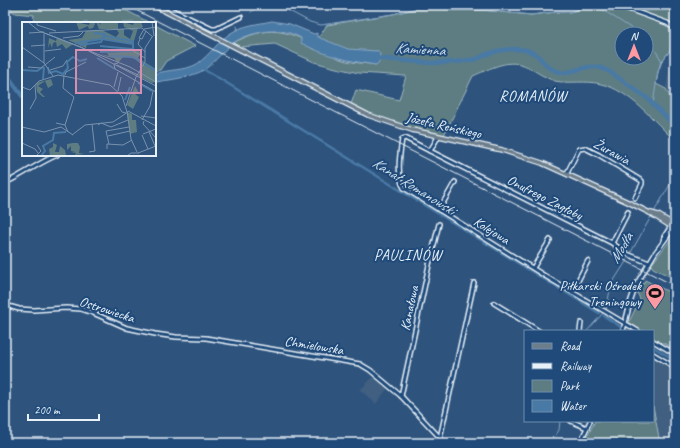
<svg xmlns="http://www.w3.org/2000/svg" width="680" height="448" font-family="Caveat,sans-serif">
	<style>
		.built { fill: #405e81 }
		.green { fill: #5d7d82; stroke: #a2b7bd; fill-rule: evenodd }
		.water { fill: #4979a5; stroke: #89a9c6 }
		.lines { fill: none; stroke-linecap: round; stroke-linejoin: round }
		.stream { stroke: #89a9c6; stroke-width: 1 }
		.canal { stroke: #4979a5; stroke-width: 2.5 }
		.river { stroke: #4979a5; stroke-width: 4.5 }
		.minor-casing { stroke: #e8f1f8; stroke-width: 6 }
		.major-casing { stroke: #e8f1f8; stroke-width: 6 }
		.minor { stroke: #1f4a7a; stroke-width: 3 }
		.major { stroke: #6c7d8b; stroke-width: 3.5 }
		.rail { stroke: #e8f1f8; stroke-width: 1 }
		.labels { text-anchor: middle; stroke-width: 4; stroke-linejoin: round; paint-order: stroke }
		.street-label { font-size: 14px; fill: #e8f1f8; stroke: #1f4a7a }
		.poi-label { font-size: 14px; fill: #e8f1f8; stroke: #1f4a7a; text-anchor: end }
		.water-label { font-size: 15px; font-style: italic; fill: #d0dfec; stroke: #1f4a7a }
		.neighbourhood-label { font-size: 15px; letter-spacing: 1px; fill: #e8f1f8; stroke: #1f4a7a }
		.inset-river { fill: none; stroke: #4979a5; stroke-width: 2 }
		.inset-road { fill: none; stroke: #7892ae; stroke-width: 1 }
		.view { fill: #d78fb1; fill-opacity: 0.15; stroke: #d78fb1; stroke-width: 2 }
		.inset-edge { fill: none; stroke: #e8f1f8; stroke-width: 2 }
	</style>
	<rect width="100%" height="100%" fill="#2e537d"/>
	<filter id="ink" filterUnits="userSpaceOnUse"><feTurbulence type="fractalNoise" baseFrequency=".025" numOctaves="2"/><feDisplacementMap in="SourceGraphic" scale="8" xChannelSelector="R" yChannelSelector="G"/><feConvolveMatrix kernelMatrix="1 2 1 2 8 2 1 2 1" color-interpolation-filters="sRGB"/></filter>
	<g filter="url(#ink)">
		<g class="built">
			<polygon points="675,61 675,102 667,92 666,86 669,71"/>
			<polygon points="653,356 673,367 675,365 675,443 660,443 653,406"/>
			<polygon points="373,377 388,388 376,404 360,390"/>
		</g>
		<g class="green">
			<polygon points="5,5 116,5 150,23 33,23 34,15 15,13 5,6"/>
			<path d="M588 5H612L627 11 630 5H669L675 16V44L662 61 658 72 656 84 666 89 670 97 675 102V141C654 121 629 90 601 84 586 80 568 84 555 81 545 78 537 72 528 67 509 57 490 69 473 76L444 135 438 137 412 130 350 107 356 90 399 100 406 76 359 73 336 68 314 62 275 44 240 47 233 43C268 25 285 29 318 47 325 51 332 55 340 59 350 63 365 63 376 65L380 58 350 56 315 43 327 25 393 14 427 6 454 10H482L531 15 556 12H569L577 10ZM622 34H646V58H622Z"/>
			<polygon points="155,25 195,46 166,61 160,70 155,71"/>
			<polygon points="675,234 675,279 653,268 651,265"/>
			<polygon points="645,280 675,295 675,350 664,343 661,343 653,338 653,331 641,331 629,322 640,299 636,290 640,283 644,284"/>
			<polygon points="653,406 660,443 584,443 595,421 653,421"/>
		</g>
		<path class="water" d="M272 21 290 24 314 34 317 33V36L320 38 348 49 377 51V50L380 53 379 62 376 65C349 61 325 56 301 43V38C294 34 286 31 278 31 264 30 244 35 233 43 221 52 214 65 200 72 186 78 170 80 155 82V74C168 69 185 71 197 64 210 55 218 41 231 33 243 25 258 24 272 21Z"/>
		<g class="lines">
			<g class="stream">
				<polyline points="278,5 310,22 321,25 393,14 427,6 454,10 482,10 531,15 556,12 569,12 577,10 588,5"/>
				<polyline points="601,5 603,10 640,34"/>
				<polyline points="669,5 675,16"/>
				<polyline points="251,12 260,5"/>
				<polyline points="237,26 238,30"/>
				<polyline points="646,38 652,45 662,61 675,44"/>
				<polyline points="653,104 658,72 661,61"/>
				<polyline points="654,212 675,176"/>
				<polyline points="630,254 652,215"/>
				<polyline points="606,310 611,285 629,257"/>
				<polyline points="587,331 604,312"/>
				<polyline points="551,443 559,430 560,421"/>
			</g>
			<g class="canal">
				<polyline points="203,67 206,71 215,76"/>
				<polyline points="217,77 599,313"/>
				<polyline points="604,316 621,327"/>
				<polyline points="626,330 628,331"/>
				<polyline points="653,347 675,360"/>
			</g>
			<g class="river">
				<polyline points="374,58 432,63 456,62 477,59 487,54 502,50 514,49 527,50 537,55 548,67 556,71 564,73 588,67 599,67 610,72 647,98 675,126"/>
				<polyline points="5,72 23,97"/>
			</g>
			<defs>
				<g id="minor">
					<polyline points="162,5 212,29 216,29 241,17"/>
					<polyline points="617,5 667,23 675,29"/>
					<path d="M438 137 430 151 405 138 402 139C400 153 396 175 404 188L545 276 638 331"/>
					<polyline points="430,151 612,243 627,254 649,263"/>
					<polyline points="567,173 579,149 585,148 599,155 642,181 642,184 635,198"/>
					<path d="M5 183C23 175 38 163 57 155"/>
					<polyline points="439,210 455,182"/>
					<polyline points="663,241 664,237 675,220"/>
					<polyline points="612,243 628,212"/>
					<polyline points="533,268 550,240"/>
					<polyline points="572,292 588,261"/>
					<polyline points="494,303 539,331"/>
					<polyline points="5,305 19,309 34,310 66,308 81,309 93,313 127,328 155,334 176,337 206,338 360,364 370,370 401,396 445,443"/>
					<polyline points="580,331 581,323"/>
					<polyline points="623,331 630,303 636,285 655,253 675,226"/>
					<polyline points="653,341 675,354"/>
					<polyline points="653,354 673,366"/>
					<polyline points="401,396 429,265 439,224"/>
					<polyline points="571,421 587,428"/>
					<polyline points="440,438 474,283"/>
					<polyline points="580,443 590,421"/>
				</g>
				<g id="major">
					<polyline points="153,5 368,115 412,130 502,150 542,163 628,202 650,213 675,229"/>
					<polyline points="651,213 658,215 675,225"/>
				</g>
			</defs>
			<use href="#minor" class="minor-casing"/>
			<use href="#major" class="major-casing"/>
			<use href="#minor" class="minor"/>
			<use href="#major" class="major"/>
			<polyline class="rail" points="126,5 675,286"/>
		</g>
	</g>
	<defs>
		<symbol id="stadium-pin" viewBox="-11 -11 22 30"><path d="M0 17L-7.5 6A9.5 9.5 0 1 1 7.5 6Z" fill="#ff9aa2" stroke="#1f4a7a"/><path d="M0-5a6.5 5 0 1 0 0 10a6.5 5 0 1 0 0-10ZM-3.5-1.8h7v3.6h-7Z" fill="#111"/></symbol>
	</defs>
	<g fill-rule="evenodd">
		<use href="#stadium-pin" x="644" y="282" width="22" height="30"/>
	</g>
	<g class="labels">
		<g class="street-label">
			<text transform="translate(444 125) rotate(13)" y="5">Józefa Reńskiego</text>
			<text transform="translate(612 151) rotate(29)" y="5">Żurawia</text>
			<text transform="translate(545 197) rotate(27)" y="5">Onufrego Zagłoby</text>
			<text transform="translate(492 230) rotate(32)" y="5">Kolejowa</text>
			<text transform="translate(409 308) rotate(-78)" y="5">Kanałowa</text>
			<text transform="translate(107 309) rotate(18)" y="5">Ostrowiecka</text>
			<text transform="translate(314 345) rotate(9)" y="5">Chmielowska</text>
		</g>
		<g class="poi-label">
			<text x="641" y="290">Piłkarski Ośrodek<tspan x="641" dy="16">Treningowy</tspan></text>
		</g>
		<g class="water-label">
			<text transform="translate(420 49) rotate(3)" y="5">Kamienna</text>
			<text transform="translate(414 186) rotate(32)" y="5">Kanał Romanowski</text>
			<text transform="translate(621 248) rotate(-60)" y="5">Modła</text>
		</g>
		<g class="neighbourhood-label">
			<text x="533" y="101">ROMANÓW</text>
			<text x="408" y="260">PAULINÓW</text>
		</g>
	</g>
	<g transform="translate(22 22)">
		<rect width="134" height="134" fill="#2e537d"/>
		<path d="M54 0 67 3 68 0H77L78 3 79 0H96V7H102V13L108 17 111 9 102 5 101 0 111 3 112 0H119L121 5 116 6 111 22 80 17 66 19 64 26 46 18 60 16 64 9 80 8 94 15 97 11 94 7H77L74 0 71 6 67 7 66 4 57 8ZM27 16 34 19 35 16 51 22 44 27 40 22 35 25 34 20 31 21 30 26 28 21 26 26ZM115 27 119 31 116 36 134 47V60L130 61 116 54 121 44 117 45 119 42 113 37 102 34 96 41 92 36 86 35 78 32 87 34 85 31 113 29ZM29 57 31 63 26 66 23 59 16 64 21 67 18 70 23 75H21L15 70 14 61ZM113 64 117 71 113 72 117 75 111 87 105 83ZM105 90 110 92V98H114L115 110 108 112ZM31 121 35 123 33 130H37L38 124 43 128 44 133H49H44L49 134H33V130V134H28L27 127 31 125ZM51 121H56L58 125 57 131 62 132 53 133 54 131 49 130 53 129H49V124L45 128V122Z" fill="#5d7d82"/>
		<path class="inset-river" d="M83 14 111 19V27M53 21 80 17 111 22M58 23 79 20 83 12 72 11M78 24 110 27M78 30 110 29M88 34 111 35 134 49M75 36 93 47M26 45 27 51 34 49 41 52 46 46 45 40 51 35 58 39 65 37M0 48 15 49 21 45M21 57 22 45M116 61 130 69M103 78 108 65M19 134 23 129 21 124 31 118 32 111 44 110"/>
		<path class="inset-road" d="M6 0 17 9 59 25 134 64M15 0V3L34 9M130 0 132 14M124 9 120 17 117 16 122 7 134 5M20 10 108 45 134 60M7 11 22 10M27 11 120 6 131 15M41 16 57 14 61 10M118 17 116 22 123 30M9 24 23 23M0 25 22 41 31 54M23 29 39 27M111 29 123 36M22 41V12M96 41 92 42 93 47 134 70M95 43 116 53M6 45 19 46 33 35M28 48 41 44 45 38M42 53 41 66 52 75 43 103M43 53 44 50 64 40M0 65 8 68 17 59 36 53 88 63 100 74 105 90M92 65 96 50M96 69 99 55M95 82 100 90 104 91M104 84 114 55 123 40V26L130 15M8 87 14 76 13 63M105 89 109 117 115 130M106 89 134 104M119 94 134 96M120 98 128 84 131 69M122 99 121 102 134 116M34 101 43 103 46 110M76 103 79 101 89 105 106 98M0 105 22 110 39 105 51 113M127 110 133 124M121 112 134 107M50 113 63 103 91 100 106 90M120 113 126 127M86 114 108 109M0 121 13 127 16 131M87 122 84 109 107 105M85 127V122L101 123 110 118M67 130 73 129 70 102M116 131 134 124M14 134 19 129 15 123M105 134 109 131H117"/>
		<path class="view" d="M54 28H119V71H54Z"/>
		<rect width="134" height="134" class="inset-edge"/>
	</g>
	<rect width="680" height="448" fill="none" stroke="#1f4a7a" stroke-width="20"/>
	<rect x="10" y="10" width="660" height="428" fill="none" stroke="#e8f1f8" stroke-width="1.5" filter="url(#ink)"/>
	<rect x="524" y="330" width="130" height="92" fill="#1f4a7a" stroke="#6f8dac"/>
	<rect x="532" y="343" width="20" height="6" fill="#6c7d8b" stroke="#6f8dac"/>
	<text x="560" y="350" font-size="12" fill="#e8f1f8">Road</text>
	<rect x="532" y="363" width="20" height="6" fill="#e8f1f8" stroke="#6f8dac"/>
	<text x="560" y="370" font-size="12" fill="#e8f1f8">Railway</text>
	<rect x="532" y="380" width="20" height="12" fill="#5d7d82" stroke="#6f8dac"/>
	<text x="560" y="390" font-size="12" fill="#e8f1f8">Park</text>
	<rect x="532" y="400" width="20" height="12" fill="#4979a5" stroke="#6f8dac"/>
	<text x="560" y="410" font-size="12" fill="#e8f1f8">Water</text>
	<g transform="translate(634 46)"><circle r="19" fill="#1f4a7a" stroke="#6f8dac"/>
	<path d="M0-3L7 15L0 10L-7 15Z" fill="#ff9aa2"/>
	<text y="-6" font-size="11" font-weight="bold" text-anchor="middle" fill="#e8f1f8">N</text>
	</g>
	<path d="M28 414v6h71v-6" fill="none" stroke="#e8f1f8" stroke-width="2"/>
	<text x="34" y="414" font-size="12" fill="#e8f1f8" stroke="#1f4a7a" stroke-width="3" paint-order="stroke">200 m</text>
</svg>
